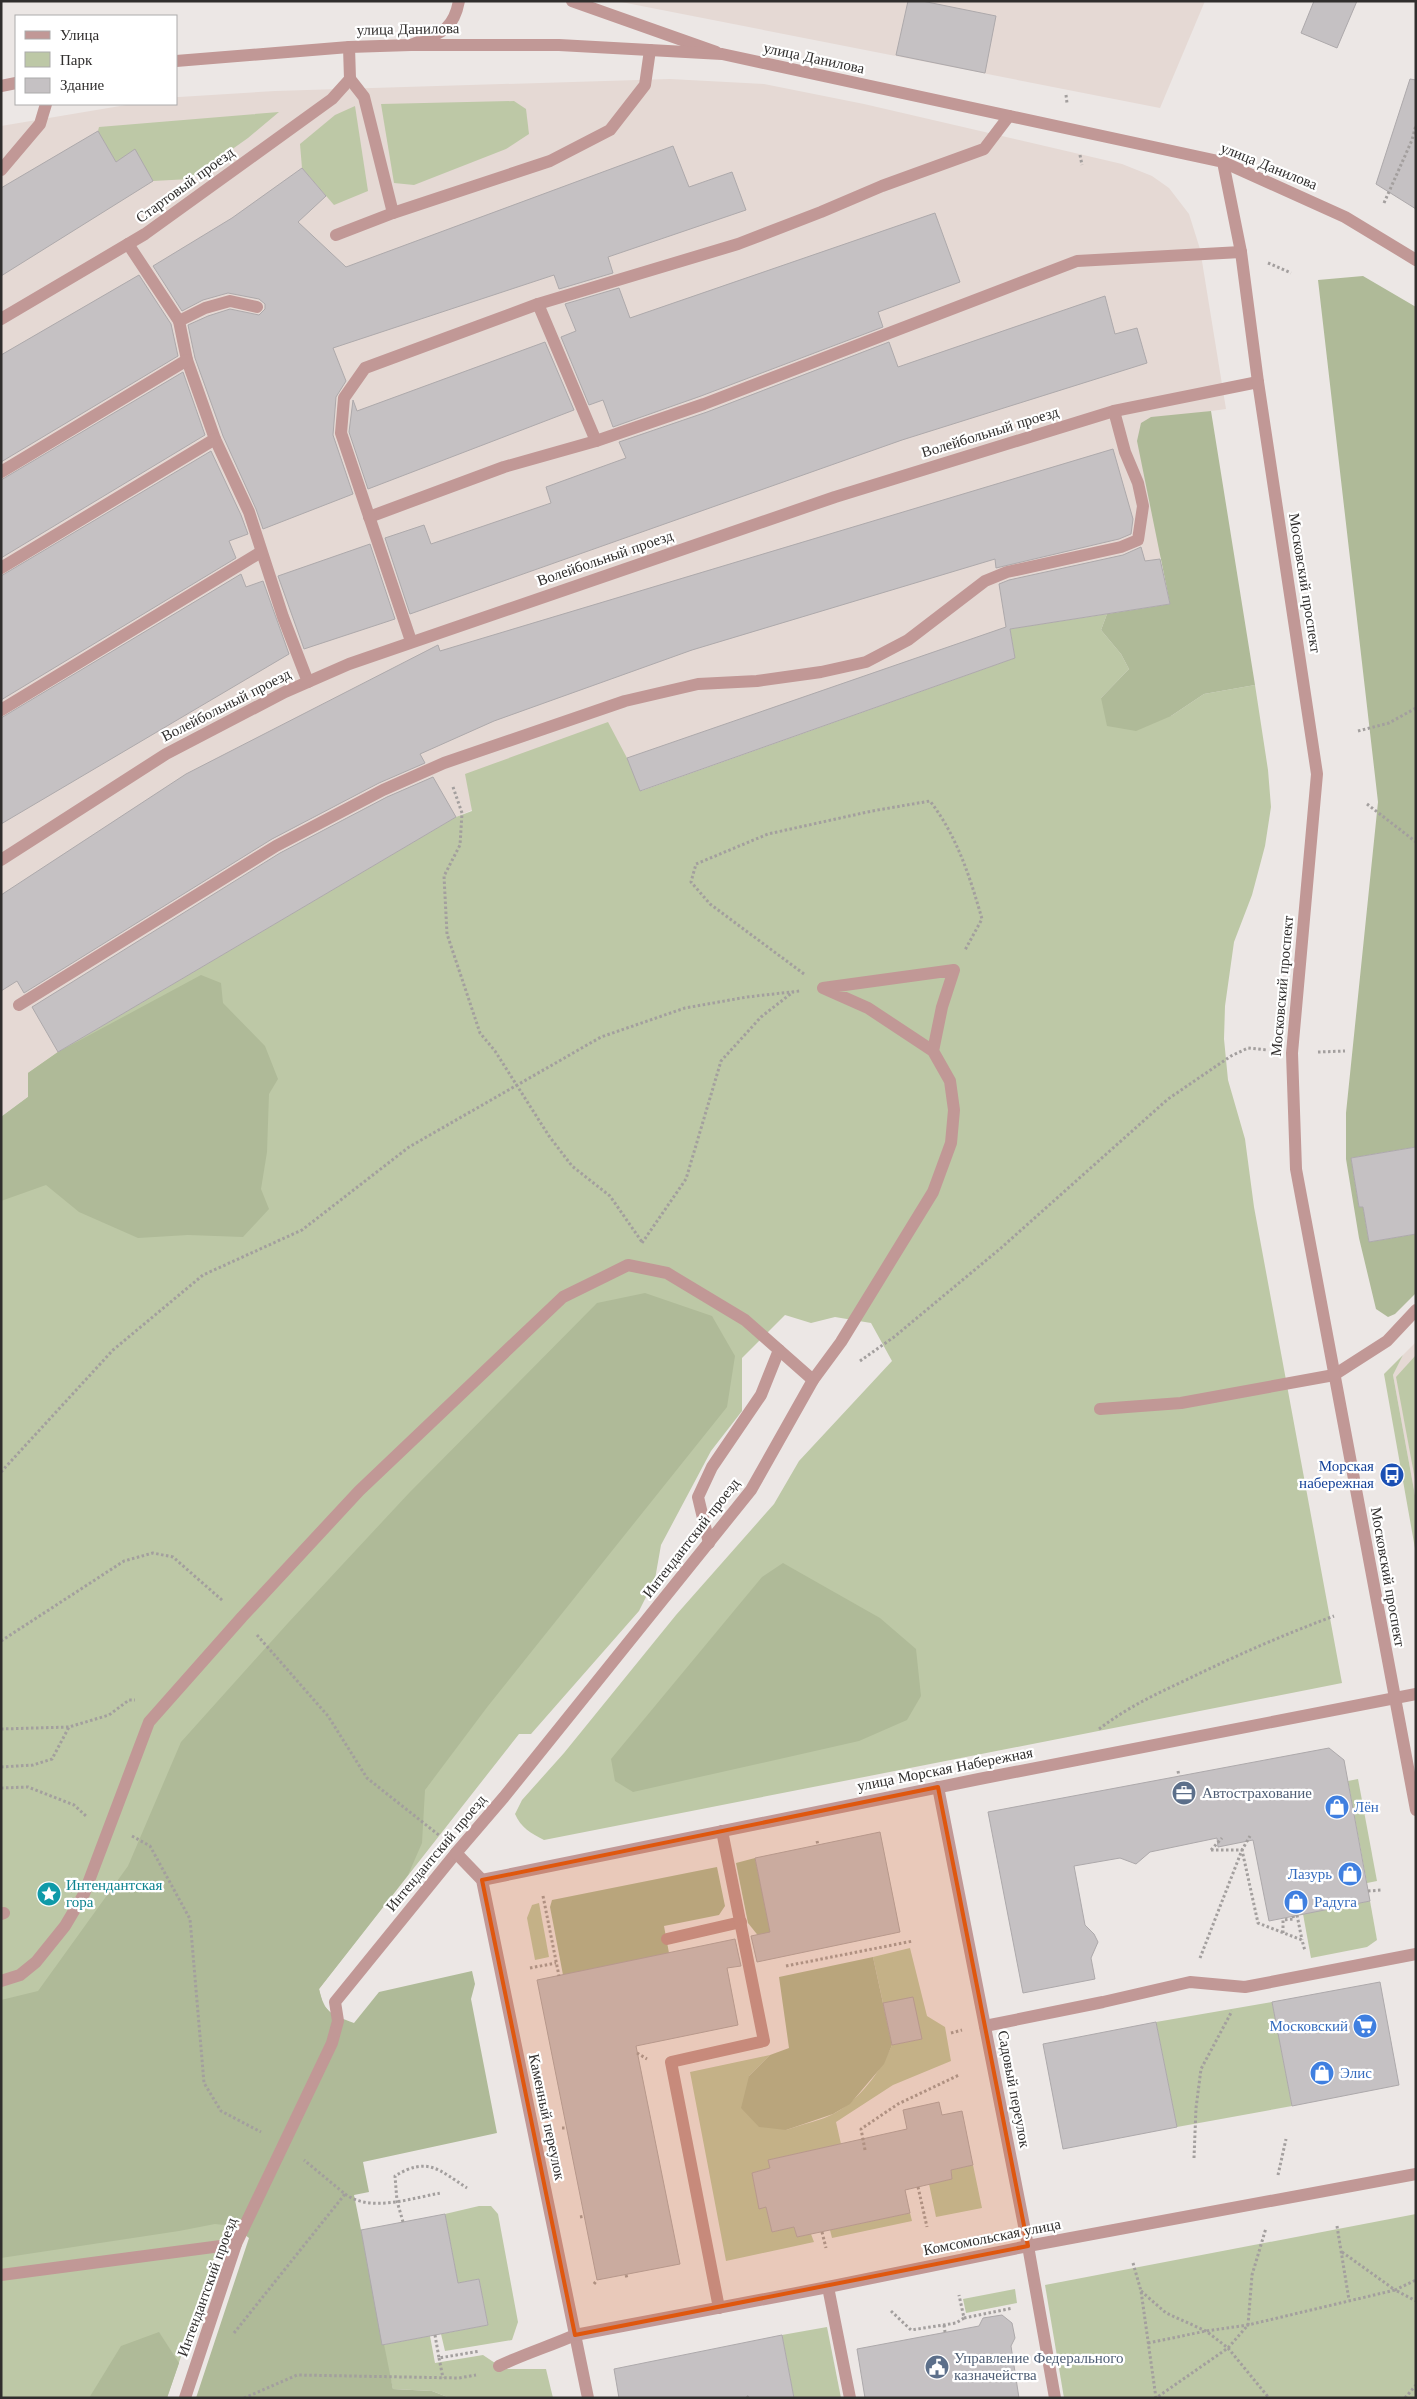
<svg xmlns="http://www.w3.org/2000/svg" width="1417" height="2399" font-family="'Libre Baskerville',serif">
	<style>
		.built { fill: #e5d9d4 }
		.green { fill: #bdc8a6 }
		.forest { fill: #afba98 }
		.building { fill: #c5c1c3; stroke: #ada9ab }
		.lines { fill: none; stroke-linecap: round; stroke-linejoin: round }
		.path { stroke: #a39f9e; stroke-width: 3; stroke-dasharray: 2.5 2.5; stroke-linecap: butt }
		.service { stroke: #c19896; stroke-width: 12 }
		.minor { stroke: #c19896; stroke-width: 12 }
		.tertiary { stroke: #c19896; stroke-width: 12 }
		.marked { fill: #df570e; fill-opacity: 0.2; stroke: #df570e; stroke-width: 4; stroke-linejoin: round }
		.labels { text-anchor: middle; stroke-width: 4.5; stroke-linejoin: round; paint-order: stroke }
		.street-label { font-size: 15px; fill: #302e2d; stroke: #fff }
		.transit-label { font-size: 15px; fill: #164399; stroke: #fff; text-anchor: end }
		.service-label { font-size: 15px; fill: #4e5e75; stroke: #fff; text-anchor: start }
		.shop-label { font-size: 15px; fill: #366cbe; stroke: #fff; text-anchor: start }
		.culture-label { font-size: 15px; fill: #0d838f; stroke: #fff; text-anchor: start }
	</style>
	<rect width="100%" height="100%" fill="#ece7e5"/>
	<g class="built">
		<polygon points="616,1 1205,1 1160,108"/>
		<polygon points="670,79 764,84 864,104 1122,164 1152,176 1169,188 1189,214 1200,249 1226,409 1197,413 1160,559 1170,604 1010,629 1015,658 640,791 466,774 472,810 456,817 28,1097 1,1117 1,126 132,104 176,104 176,97 179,97 275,91"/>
		<polygon points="1416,1342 1416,1501 1393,1375 1403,1355"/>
	</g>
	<g class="green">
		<polygon points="514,101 526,109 529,134 506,149 414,185 394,183 381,104"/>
		<polygon points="355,106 368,191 334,205 302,168 300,144 335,115"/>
		<polygon points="279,112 248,138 190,179 153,181 135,150 116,162 98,131 99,127"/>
		<path d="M1107 614 1101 630 1121 654 1129 669 1101 698 1171 716 1204 694 1255 685 1268 770 1271 807 1265 846 1252 895 1234 942 1225 1006 1224 1039 1228 1080 1245 1139 1254 1207 1342 1683 544 1840C531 1833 521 1828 515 1814L522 1800 564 1753 676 1615 774 1504 799 1461 892 1361 871 1323 835 1317 811 1323 785 1315 742 1358V1411L711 1451 661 1545 655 1579 639 1611 531 1734H519L319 1989 323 2005 332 2014 233 2226 220 2241 167 2398H1V1117L28 1097V1073L58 1052 456 817 472 811 465 774 608 722 627 758 641 791 1015 658 1010 629Z"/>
		<polygon points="1403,1355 1393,1375 1416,1501 1416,1554 1384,1374"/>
		<polygon points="1416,1355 1416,1485 1396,1377"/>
		<polygon points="1358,1779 1377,1881 1367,1883 1348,1781"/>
		<polygon points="1370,1901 1377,1940 1367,1947 1311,1958 1303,1914"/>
		<polygon points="539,1903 549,1957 535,1960 527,1918 532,1905"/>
		<path d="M910 1948 927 2016 945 2027 951 2061 893 2085 836 2122 841 2144 768 2160 770 2168 752 2173 759 2208 766 2207 772 2232 794 2227 797 2237 811 2234 814 2242 726 2261 690 2072 770 2055 749 2076 786 2130C802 2124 821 2121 835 2113 860 2099 881 2071 892 2045L922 2039 883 2003 873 1957Z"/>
		<polygon points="1272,2002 1292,2106 1177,2127 1156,2022"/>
		<polygon points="973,2165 982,2208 936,2217 929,2184 952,2179 951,2170"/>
		<polygon points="479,2206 491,2206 498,2214 518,2322 512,2340 445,2351 441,2334 488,2325 479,2279 458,2283 445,2214"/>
		<polygon points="910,2213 912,2221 832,2238 830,2230"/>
		<polygon points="1416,2214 1416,2398 1064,2398 1045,2285"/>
		<polygon points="1015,2289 1017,2303 966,2313 963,2299"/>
		<polygon points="827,2327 841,2398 794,2398 782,2335"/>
		<polygon points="430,2336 435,2363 483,2355 504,2369 546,2369 553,2398 450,2398 432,2391 393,2389 382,2345"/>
	</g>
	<g class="forest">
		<polygon points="1363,276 1416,307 1416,1147 1351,1158 1359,1207 1363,1207 1369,1242 1416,1234 1416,1293 1395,1314 1388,1317 1376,1309 1359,1238 1346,1159 1346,1113 1378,802 1318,280"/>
		<polygon points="1211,411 1255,685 1204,694 1171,716 1136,731 1107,726 1101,698 1129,669 1121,654 1101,630 1107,614 1170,604 1137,441 1141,423 1151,417"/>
		<polygon points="201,975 221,983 223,1003 265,1046 278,1079 269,1094 267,1152 261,1189 269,1209 243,1237 188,1235 138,1238 79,1212 46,1185 1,1201 1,1117 28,1097 28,1073 58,1052"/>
		<path d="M645 1293 712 1316 735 1356 727 1407 488 1706 425 1790 422 1843 408 1875 319 1989C325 2014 331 2014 354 2023L379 1992 472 1971 475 1984 471 1999 497 2133 363 2162 369 2192 354 2195 393 2389 432 2391 450 2398H196L249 2238 233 2226 215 2224 179 2231 1 2258V2000L38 1991 128 1866 181 1742 288 1623 409 1493 597 1303Z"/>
		<polygon points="783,1563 880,1618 916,1649 921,1696 907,1720 859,1741 633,1792 615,1781 611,1759 762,1577"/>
		<polygon points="755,1858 776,1958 748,1923 736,1863"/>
		<polygon points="717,1867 725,1906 719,1915 664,1926 669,1953 563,1975 550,1907 552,1900"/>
		<polygon points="873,1957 892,2045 884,2064 850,2104 833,2114 786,2130 759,2127 741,2108 749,2076 770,2055 789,2048 779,1977"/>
		<polygon points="159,2332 179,2363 167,2398 89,2398 121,2346"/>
	</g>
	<g class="building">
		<polygon points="908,1 922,1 996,16 985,73 896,55"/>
		<polygon points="1314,1 1357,1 1337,48 1301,33"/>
		<polygon points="1410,79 1416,80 1416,209 1376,184"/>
		<polygon points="98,131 116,162 135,149 153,181 1,276 1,188"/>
		<polygon points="673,146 689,187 732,172 746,210 608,257 613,273 559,289 554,275 333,348 346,381 336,397 333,435 353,494 263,529 256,509 223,436 195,358 188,325 208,316 230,309 259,315 265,309 265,304 259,299 228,293 203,300 182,311 153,266 232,218 302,168 326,196 298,222 346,267"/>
		<polygon points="935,213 960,282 878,312 883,327 701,396 613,427 603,400 589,405 561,337 576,331 565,304 619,288 630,318"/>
		<polygon points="139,275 171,324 178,356 1,462 1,355"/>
		<polygon points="1105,296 1115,334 1137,328 1147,363 902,440 410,614 385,538 424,525 431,544 551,503 546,487 626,458 619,442 707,412 889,342 898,367"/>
		<polygon points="545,342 574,410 368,489 349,432 353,400 357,411"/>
		<polygon points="183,372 205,435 1,558 1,480"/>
		<polygon points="1113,449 1133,519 1131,534 1119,539 996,568 995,559 692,650 494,721 420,754 425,763 379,783 272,839 24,993 17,981 1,991 1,895 186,774 438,645 440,651"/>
		<polygon points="211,451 241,515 248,534 229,541 236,558 1,700 1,576"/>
		<polygon points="370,544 395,619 304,649 278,576"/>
		<polygon points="1141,547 1145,561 1160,559 1170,604 1010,629 1015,658 640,791 627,758 1006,627 999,584 1009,580 1123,555"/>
		<polygon points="241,574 246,587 263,581 289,654 1,824 1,718"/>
		<polygon points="433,777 456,817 58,1052 32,1007 280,853 387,797"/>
		<polygon points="1416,1147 1416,1234 1369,1242 1363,1207 1359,1207 1351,1158"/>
		<polygon points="1329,1748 1344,1760 1370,1901 1269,1921 1253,1840 1218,1847 1217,1838 1150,1852 1136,1864 1120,1858 1074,1866 1085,1925 1094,1934 1098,1942 1091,1958 1095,1979 1023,1993 988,1812"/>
		<polygon points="880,1832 900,1932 757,1962 751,1936 770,1932 755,1858"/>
		<polygon points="735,1939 741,1966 727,1968 738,2025 636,2046 680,2264 597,2280 537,1980"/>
		<polygon points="1380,1982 1399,2085 1292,2106 1272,2002"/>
		<polygon points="913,1997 922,2039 892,2045 883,2003"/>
		<polygon points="1156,2022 1177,2127 1063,2149 1043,2044"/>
		<polygon points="939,2102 942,2115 962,2111 973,2165 951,2170 952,2179 905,2190 910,2213 797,2237 794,2227 772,2232 766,2207 759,2209 752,2173 770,2168 768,2160 907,2129 903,2110"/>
		<polygon points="445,2214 458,2283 479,2279 488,2325 382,2345 361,2230"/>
		<polygon points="1002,2315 1012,2323 1015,2338 1011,2346 1019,2398 865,2398 857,2349 979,2326 983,2318"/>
		<polygon points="782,2335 794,2398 619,2398 614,2369"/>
	</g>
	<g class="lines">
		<g class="path">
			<polyline points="1066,95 1067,103"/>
			<polyline points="1080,155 1082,165"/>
			<polyline points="1384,203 1412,140 1416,125"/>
			<polyline points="1268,263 1291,273"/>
			<polyline points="1358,731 1389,723 1416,708"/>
			<polyline points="453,787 462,813 460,845 444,876 447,934 480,1033 495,1051 549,1136 572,1166 610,1196 642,1242"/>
			<polyline points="1367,804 1416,842"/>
			<path d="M804 974 710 904 691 882 696 864 768 834 872 811 930 801C957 836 970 877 982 919L965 950"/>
			<polyline points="1318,1052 1345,1051"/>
			<polyline points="642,1243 686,1179 721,1061 761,1017 793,992"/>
			<polyline points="860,1361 894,1337 1001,1248 1168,1099 1231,1056 1248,1048 1267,1050"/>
			<polyline points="1,1472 113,1350 203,1275 302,1230 409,1147 601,1037 685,1008 747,997 800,991"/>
			<polyline points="257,1635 328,1716 367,1778 440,1836"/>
			<polyline points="1,1641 124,1561 153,1553 173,1557 223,1601"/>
			<polyline points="1,1729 69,1727 109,1715 129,1700 135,1700"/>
			<path d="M1099 1729C1128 1707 1154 1695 1186 1680 1235 1656 1283 1635 1334 1616"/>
			<polyline points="1,1767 33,1765 52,1759 69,1727"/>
			<polyline points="1178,1771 1179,1776"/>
			<polyline points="1,1788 28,1787 74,1805 86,1816"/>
			<polyline points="132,1836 150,1846 190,1919 204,2083 221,2111 261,2132"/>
			<polyline points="817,1841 818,1845"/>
			<polyline points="1211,1850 1242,1850 1258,1923 1302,1940 1305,1951"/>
			<polyline points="1211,1850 1222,1838"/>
			<polyline points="1368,1891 1382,1890"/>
			<polyline points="543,1896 559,1976"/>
			<polyline points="1297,1915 1302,1940"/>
			<polyline points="1283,1933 1283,1920 1294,1919 1293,1916"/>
			<polyline points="1200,1958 1242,1850 1250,1836"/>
			<polyline points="786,1966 913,1941"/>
			<polyline points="530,1968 556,1963"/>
			<polyline points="951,2033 962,2030"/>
			<polyline points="637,2053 647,2059"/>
			<polyline points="562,2128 567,2128"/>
			<polyline points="865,2150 861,2129 898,2104 959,2075"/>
			<polyline points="1194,2158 1196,2108 1201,2069 1232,2011"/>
			<polyline points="1278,2175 1286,2139"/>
			<polyline points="918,2187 927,2227"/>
			<path d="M345 2194C371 2213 411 2198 441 2193"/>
			<polyline points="580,2217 585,2216"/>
			<path d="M403 2222 397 2201 395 2176C428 2156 439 2170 467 2188"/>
			<polyline points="1337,2226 1349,2300"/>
			<polyline points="822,2232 826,2248"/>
			<polyline points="1342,2252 1395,2290 1416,2280"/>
			<polyline points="1133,2263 1141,2291 1156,2398 1228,2348 1248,2325 1252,2275 1266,2228"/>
			<polyline points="626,2275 627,2278"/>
			<polyline points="594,2284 597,2280"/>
			<polyline points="1141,2291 1166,2313 1206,2331 1228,2348 1269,2398"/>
			<polyline points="891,2311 911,2330 956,2323 964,2318 959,2295"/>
			<polyline points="964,2318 1013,2308"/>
			<polyline points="944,2325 945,2332"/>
			<polyline points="234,2333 345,2194 304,2160"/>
			<polyline points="435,2335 439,2358 480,2351"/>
			<polyline points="1148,2343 1206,2331 1248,2325 1395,2290 1416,2301"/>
			<polyline points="439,2358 443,2378"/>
			<polyline points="244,2398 297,2375 459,2378 476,2375"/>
			<polyline points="747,2398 750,2395"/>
			<polyline points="1405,2398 1416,2385"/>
		</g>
		<g class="service">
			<polyline points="350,79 364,97 393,213"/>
			<polyline points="1,170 40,124 46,104"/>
			<polyline points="336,235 393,213 550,161 610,130 645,85 650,50"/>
			<polyline points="128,244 179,321 187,360 215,439 249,512 283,617 308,682"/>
			<polyline points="538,304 596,441"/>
			<polyline points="1,319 145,234 332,99 350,79 349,47"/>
			<polyline points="179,321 205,308 230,301 257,307"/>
			<polyline points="1,472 187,360"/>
			<polyline points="369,517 504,467 596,441 704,404 1077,261 1241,252"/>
			<polyline points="1,568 215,439"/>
			<polyline points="411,641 341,433 344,398 365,368 538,304 738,244 821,212 882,186 984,149 1009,116"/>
			<polyline points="1,710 261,552"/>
			<polyline points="1,860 166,754 285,692 349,664 835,497 1114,411 1258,382"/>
			<polyline points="19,1005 276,846 383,790 444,763 625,701 698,684 757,681 821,672 866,662 908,640 985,581 1007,572 1121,547 1138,540 1143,506 1138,483 1125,452 1114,411"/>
			<polyline points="1100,1409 1181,1403 1334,1375 1387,1341 1416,1310"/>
			<polyline points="709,1543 698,1497 712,1467 761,1395 779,1350"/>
			<polyline points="1,1914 4,1913"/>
			<polyline points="667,1939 741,1922"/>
			<polyline points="1,1981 20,1975 36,1962 65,1926 84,1894 149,1722 242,1617 359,1491 563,1297 628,1265 667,1273 745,1320 813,1380"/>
			<polyline points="985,2026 1103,2002 1190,1982 1245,1987 1416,1954"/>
			<polyline points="1028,2246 1055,2398"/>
			<polyline points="1,2275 236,2244"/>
			<polyline points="828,2287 850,2398"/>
			<polyline points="719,2308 671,2062 764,2041 722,1831"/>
			<path d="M499 2366C524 2354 550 2346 575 2335"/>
			<polyline points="185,2398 236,2244 332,2043 338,2021 335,2002 456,1853 504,1797 751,1490 813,1380 841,1342 933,1192 951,1143 954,1110 950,1081 933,1051 868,1008 823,988 954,970 942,1007 933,1051"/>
		</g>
		<g class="minor">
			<polyline points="572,1 716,52"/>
			<path d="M411 45C437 34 453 33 459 1"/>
			<polyline points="1223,162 1345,217 1416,260"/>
			<polyline points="938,1787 1028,2246"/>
			<polyline points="456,1853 482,1880 588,2398"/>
			<polyline points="482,1880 979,1779 1416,1694"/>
			<polyline points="575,2335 828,2287 1028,2246 1416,2174"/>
		</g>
		<g class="tertiary">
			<polyline points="176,61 349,47 411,45 559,45 722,54 1223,162 1241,252 1258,382 1317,774 1292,1053 1296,1169 1416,1810"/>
			<polyline points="1,86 16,83"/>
		</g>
	</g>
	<path class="marked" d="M938 1787 1028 2246 575 2335 482 1880Z"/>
	<defs>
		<symbol id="bus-disc" viewBox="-11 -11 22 22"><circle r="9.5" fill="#1a4fb4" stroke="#fff"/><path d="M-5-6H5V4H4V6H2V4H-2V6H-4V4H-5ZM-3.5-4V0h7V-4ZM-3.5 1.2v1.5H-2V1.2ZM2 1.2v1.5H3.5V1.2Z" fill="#fff"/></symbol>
		<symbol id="office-disc" viewBox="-11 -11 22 22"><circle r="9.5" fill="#5c6f8a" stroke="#fff"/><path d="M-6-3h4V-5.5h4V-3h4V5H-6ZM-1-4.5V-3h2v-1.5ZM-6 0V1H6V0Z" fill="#fff"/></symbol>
		<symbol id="shop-disc" viewBox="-11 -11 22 22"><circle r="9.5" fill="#3f7fe0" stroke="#fff"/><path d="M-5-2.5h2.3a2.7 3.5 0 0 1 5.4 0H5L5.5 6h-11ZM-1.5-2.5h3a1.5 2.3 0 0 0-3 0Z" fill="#fff"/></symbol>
		<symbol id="sight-disc" viewBox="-11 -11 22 22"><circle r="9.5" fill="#0f9aa8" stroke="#fff"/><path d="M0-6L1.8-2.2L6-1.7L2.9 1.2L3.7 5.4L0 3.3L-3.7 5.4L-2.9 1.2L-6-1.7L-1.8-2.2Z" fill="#fff"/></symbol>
		<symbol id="supermarket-disc" viewBox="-11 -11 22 22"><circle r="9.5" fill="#3f7fe0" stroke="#fff"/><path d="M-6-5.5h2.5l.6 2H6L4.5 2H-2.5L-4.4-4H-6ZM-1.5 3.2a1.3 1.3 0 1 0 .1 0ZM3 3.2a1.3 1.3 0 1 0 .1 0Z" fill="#fff"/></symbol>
		<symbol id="civic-disc" viewBox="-11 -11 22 22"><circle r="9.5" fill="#5c6f8a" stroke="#fff"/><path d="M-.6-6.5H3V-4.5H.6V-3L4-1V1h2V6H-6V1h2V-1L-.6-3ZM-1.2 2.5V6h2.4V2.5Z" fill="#fff"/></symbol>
	</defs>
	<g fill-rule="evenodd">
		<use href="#bus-disc" x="1378" y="1461" width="28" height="28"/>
		<use href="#office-disc" x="1170" y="1779" width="28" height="28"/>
		<use href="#shop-disc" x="1323" y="1793" width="28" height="28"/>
		<use href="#shop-disc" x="1336" y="1860" width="28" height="28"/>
		<use href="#sight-disc" x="35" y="1880" width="28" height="28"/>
		<use href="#shop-disc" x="1282" y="1888" width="28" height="28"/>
		<use href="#supermarket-disc" x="1351" y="2012" width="28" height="28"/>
		<use href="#shop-disc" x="1308" y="2059" width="28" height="28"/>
		<use href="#civic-disc" x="923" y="2353" width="28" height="28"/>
	</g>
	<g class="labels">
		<g class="street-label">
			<text transform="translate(408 29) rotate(-1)" y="5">улица Данилова</text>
			<text transform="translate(814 58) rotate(12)" y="5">улица Данилова</text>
			<text transform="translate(1269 166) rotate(22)" y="5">улица Данилова</text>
			<text transform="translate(185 185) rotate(-36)" y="5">Стартовый проезд</text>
			<text transform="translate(990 432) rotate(-17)" y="5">Волейбольный проезд</text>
			<text transform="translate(605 558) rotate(-19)" y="5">Волейбольный проезд</text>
			<text transform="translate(1305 583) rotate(81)" y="5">Московский проспект</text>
			<text transform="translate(226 705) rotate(-27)" y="5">Волейбольный проезд</text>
			<text transform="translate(1282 986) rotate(-85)" y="5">Московский проспект</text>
			<text transform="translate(691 1538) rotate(-52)" y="5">Интендантский проезд</text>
			<text transform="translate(1388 1577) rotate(80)" y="5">Московский проспект</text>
			<text transform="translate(945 1769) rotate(-11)" y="5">улица Морская Набережная</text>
			<text transform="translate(436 1853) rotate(-50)" y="5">Интендантский проезд</text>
			<text transform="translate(1014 2089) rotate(79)" y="5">Садовый переулок</text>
			<text transform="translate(547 2117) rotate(78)" y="5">Каменный переулок</text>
			<text transform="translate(992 2237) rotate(-11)" y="5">Комсомольская улица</text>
			<text transform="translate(207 2287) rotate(-70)" y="5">Интендантский проезд</text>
		</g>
		<g class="transit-label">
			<text x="1374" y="1471">Морская<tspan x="1374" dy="17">набережная</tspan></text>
		</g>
		<g class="service-label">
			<text x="1202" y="1798">Автострахование</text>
			<text x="954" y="2363">Управление Федерального<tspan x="954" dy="17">казначейства</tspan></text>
		</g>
		<g class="shop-label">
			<text x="1354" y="1812">Лён</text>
			<text x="1332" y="1879" text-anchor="end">Лазурь</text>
			<text x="1314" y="1907">Радуга</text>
			<text x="1348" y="2031" text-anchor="end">Московский</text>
			<text x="1340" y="2078">Элис</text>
		</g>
		<g class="culture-label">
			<text x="66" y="1890">Интендантская<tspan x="66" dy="17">гора</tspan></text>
		</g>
	</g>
	<rect width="1417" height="2399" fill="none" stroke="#302e2d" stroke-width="5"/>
	<rect x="15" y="15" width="162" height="90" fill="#ffffff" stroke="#acabab"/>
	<rect x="25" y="31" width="25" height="8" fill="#c19896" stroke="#acabab"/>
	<text x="60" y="40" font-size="15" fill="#302e2d">Улица</text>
	<rect x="25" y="52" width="25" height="15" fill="#bdc8a6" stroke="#acabab"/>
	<text x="60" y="65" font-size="15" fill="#302e2d">Парк</text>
	<rect x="25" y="78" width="25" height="15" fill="#c5c1c3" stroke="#acabab"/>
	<text x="60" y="90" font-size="15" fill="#302e2d">Здание</text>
</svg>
